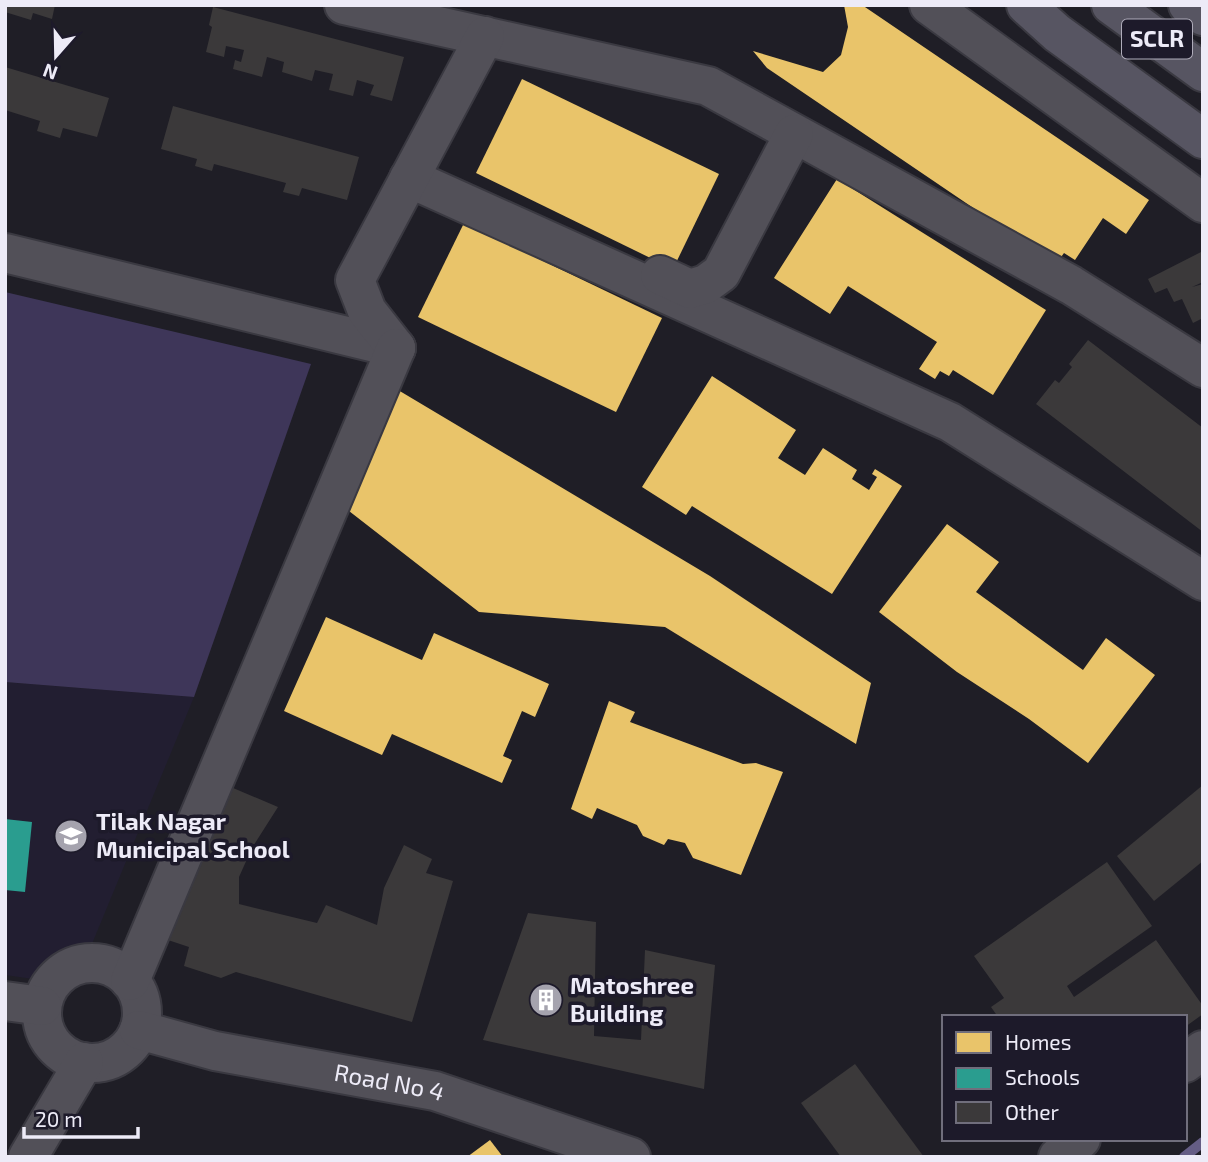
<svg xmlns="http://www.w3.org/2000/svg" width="1208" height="1162" font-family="'Exo 2',sans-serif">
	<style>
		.built { fill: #221e31 }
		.green { fill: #3e3659 }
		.homes { fill: #e9c46a }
		.schools { fill: #2a9d8f }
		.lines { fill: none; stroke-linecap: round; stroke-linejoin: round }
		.stream { stroke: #655d85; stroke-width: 10 }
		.building { fill: #3b393a }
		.minor-casing { stroke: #3a3941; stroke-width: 42 }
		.highway-casing { stroke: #3a3941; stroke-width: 42 }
		.minor { stroke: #525058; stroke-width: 38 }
		.highway { stroke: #575562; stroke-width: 38 }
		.labels { text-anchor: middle; stroke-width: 7; stroke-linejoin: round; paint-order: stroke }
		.shield { fill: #1d1a2a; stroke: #afacba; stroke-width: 2 }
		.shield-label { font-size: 23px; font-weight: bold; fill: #edebf7 }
		.poi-label { font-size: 24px; font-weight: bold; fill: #edebf7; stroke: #1d1a2a; text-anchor: start }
		.street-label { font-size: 24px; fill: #edebf7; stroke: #1d1a2a }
	</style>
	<rect width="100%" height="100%" fill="#1f1e26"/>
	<polygon class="built" points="5,682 194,697 75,985 5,975"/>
	<polygon class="green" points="5,292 311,364 194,697 5,682"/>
	<g class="homes">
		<polygon points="844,5 862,5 1149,200 1126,234 1103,218 1075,260 1064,253 1056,264 767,68 753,51 823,72 841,55 848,27"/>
		<polygon points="522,79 719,174 673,269 476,173"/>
		<polygon points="837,179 1046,310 993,395 953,370 949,376 940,371 935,379 919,369 937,342 848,286 830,314 774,278"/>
		<polygon points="464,223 662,318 616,412 418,317"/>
		<polygon points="712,376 796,430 778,458 805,475 823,448 857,470 852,479 869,490 877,477 872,474 875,469 902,486 832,594 692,506 686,515 642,487"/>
		<polygon points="393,387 710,576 871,683 856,744 665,627 479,612 340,504"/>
		<polygon points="947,524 999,562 976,592 1083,670 1106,638 1155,675 1088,763 1029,719 957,672 879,612"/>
		<polygon points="326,617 422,660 434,633 549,684 535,717 522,711 503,756 512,760 502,783 392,734 382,755 284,711"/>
		<polygon points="609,701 635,712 630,722 743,764 756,763 783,772 741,875 693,858 685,843 668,839 664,845 643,836 637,825 597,808 592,819 571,809"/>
		<polygon points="490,1140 503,1157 467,1157"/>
	</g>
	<polygon class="schools" points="5,819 32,822 25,892 5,890"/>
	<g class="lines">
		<polyline class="stream" points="1184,1157 1203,1142"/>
	</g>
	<g class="building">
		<polygon points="5,5 55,5 52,19 33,13 31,20 5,12"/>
		<polygon points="213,7 404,57 392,101 370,95 374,85 357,80 353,96 329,90 333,74 315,70 312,81 282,72 284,62 267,57 262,77 233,69 235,60 241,62 244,50 226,46 224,57 206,52 212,27 209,25"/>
		<polygon points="5,67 109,98 97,137 63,128 60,138 37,131 40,121 5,110"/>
		<polygon points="173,106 359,157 347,200 302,188 299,196 283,192 286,183 214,164 212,171 195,166 197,159 161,149"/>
		<polygon points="1203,251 1203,282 1192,287 1203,284 1203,318 1193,323 1182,299 1174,302 1167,288 1155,293 1148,279"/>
		<polygon points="1088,340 1203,428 1203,532 1036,404 1055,380 1059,383 1072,367 1069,364"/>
		<polygon points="219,782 278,807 252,848 239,877 239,904 317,923 326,905 377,925 384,888 404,845 432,859 426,873 453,881 412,1022 236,972 221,978 184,966 189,947 165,939"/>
		<polygon points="1203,785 1203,861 1154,901 1117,856"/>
		<polygon points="1107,862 1152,926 1067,986 1074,997 1156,940 1203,1006 1203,1014 1185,1027 1185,1017 998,1017 991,1007 1004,998 974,956"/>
		<polygon points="528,913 596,922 594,1036 641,1040 645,950 715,965 704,1089 483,1040"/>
		<polygon points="855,1064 924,1157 841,1157 801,1103"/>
	</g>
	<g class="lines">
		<defs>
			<g id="minor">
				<polyline points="344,5 708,86 1071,285 1203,368"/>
				<polyline points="929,5 1203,203"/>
				<polyline points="409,178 950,422 1203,581"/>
				<polyline points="5,253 396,348"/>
				<polyline points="660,275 690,289 706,284 721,273 794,134"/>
				<polyline points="396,348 367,311 355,280 485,36"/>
				<circle cx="92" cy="1013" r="50"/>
				<polyline points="130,981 396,348"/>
				<polyline points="5,1001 42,1006"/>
				<path id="s1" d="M139 1030 215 1051 435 1091 631 1157"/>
				<polyline points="1185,1063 1203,1050"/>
				<polyline points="28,1157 84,1062"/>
				<polyline points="1058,1157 1081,1139"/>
			</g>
			<g id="highway">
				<polyline points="1026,5 1057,33 1203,139"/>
				<polyline points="1111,5 1203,72"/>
				<polyline points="1188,5 1203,16"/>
			</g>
		</defs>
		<use href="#minor" class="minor-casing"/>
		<use href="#highway" class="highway-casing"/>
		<use href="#minor" class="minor"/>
		<use href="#highway" class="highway"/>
	</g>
	<defs>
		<symbol id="school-disc" viewBox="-11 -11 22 22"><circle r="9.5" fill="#a5a3ae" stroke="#1d1a2a"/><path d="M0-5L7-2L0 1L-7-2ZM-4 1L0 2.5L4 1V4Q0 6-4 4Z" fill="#fff"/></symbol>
		<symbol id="building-disc" viewBox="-11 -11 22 22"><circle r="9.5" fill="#a5a3ae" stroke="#1d1a2a"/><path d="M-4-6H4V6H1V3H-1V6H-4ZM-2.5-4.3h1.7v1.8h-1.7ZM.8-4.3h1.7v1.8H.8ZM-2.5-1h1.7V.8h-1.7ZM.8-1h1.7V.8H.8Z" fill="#fff"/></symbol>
	</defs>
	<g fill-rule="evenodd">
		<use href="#school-disc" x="52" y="817" width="38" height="38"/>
		<use href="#building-disc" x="527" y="981" width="38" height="38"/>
	</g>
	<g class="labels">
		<rect class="shield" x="1122" y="19.5" width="70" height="39" rx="5"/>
		<g class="shield-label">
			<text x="1157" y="47">SCLR</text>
		</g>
		<g class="poi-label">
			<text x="96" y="830">Tilak Nagar<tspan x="96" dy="28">Municipal School</tspan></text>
			<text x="570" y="994">Matoshree<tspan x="570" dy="28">Building</tspan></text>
		</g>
		<g class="street-label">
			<text dy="8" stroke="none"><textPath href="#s1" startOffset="256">Road No 4</textPath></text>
		</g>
	</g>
	<rect width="1208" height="1162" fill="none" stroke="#edebf7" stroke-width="14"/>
	<rect x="942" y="1015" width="245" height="126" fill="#1d1a2a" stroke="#706e7c" stroke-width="2"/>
	<rect x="956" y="1032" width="35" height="21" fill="#e9c46a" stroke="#706e7c" stroke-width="2"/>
	<text x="1005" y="1050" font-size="21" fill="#edebf7">Homes</text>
	<rect x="956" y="1068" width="35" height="21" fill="#2a9d8f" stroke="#706e7c" stroke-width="2"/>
	<text x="1005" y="1085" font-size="21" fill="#edebf7">Schools</text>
	<rect x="956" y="1102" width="35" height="21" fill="#3b393a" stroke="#706e7c" stroke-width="2"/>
	<text x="1005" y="1120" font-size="21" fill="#edebf7">Other</text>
	<g transform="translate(56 56) rotate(200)" stroke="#1d1a2a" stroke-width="5" paint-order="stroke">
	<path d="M0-5L12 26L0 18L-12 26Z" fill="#edebf7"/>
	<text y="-10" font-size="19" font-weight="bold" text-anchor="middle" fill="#edebf7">N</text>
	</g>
	<path d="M24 1127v10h114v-10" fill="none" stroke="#edebf7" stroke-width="3.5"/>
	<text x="35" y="1127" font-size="21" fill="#edebf7" stroke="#1d1a2a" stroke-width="5" paint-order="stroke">20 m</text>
</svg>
